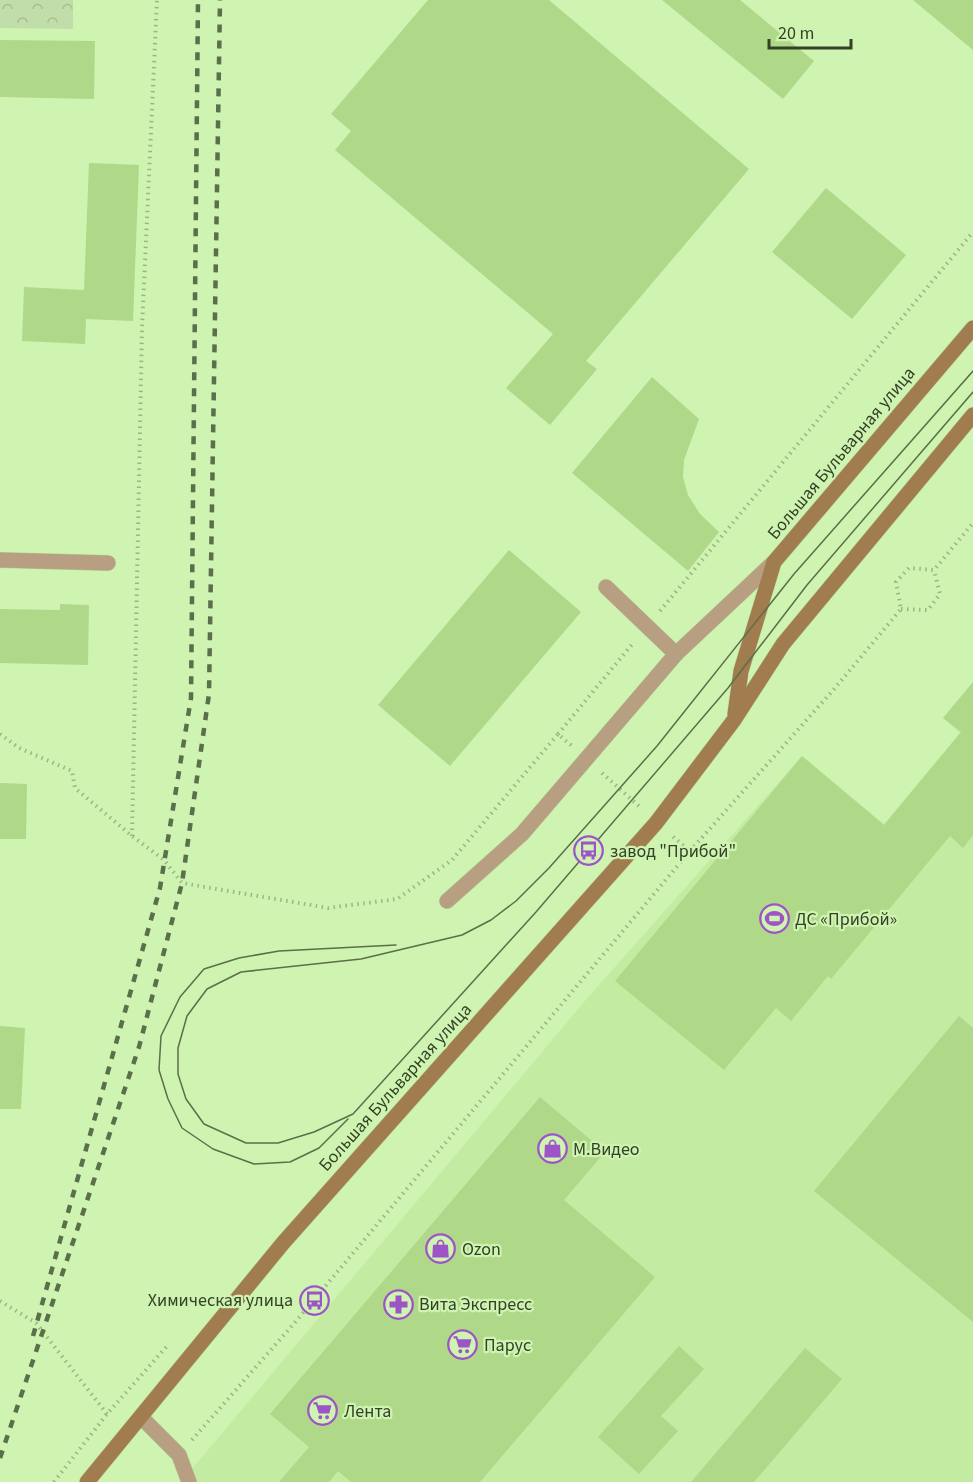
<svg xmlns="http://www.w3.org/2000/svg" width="973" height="1482" font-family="'Source Sans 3',sans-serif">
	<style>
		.built { fill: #c4eba2 }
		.forest { fill: url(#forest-crowns) }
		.building { fill: #afd989 }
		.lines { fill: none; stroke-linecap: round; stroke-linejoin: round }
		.service-casing { stroke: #b0d095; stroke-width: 16 }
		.secondary-casing { stroke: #b0d095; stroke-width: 16 }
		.path { stroke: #9ab782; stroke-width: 4; stroke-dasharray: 1.5 4.5; stroke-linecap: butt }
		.service { stroke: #b89f81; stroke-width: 15 }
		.secondary { stroke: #a17c4e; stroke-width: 15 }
		.tram { stroke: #5a6f4a; stroke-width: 1.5 }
		.rail { stroke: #5a6f4a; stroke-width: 4.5; stroke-dasharray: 8 8; stroke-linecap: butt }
		.labels { text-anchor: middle; stroke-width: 4.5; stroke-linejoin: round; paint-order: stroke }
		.street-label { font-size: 18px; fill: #334227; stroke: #cff3b1 }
		.poi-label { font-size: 18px; fill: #334227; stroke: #cff3b1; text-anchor: start }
	</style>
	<defs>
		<pattern id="forest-crowns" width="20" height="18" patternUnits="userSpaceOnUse" patternTransform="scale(1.5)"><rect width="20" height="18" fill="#c1ddaa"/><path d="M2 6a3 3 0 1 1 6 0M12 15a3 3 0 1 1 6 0" fill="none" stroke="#a6bf92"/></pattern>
	</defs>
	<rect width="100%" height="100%" fill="#cff3b1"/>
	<polygon class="built" points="973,682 973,1482 181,1482 584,1002 802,756 884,824 960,733 943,718"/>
	<polygon class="forest" points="0,0 73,0 73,29 0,28"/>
	<g class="building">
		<polygon points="428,0 549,0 749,169 586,361 597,369 550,425 506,388 553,334 335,150 351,131 331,114"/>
		<polygon points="662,0 740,0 814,61 783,99"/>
		<polygon points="913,0 973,0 973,50"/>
		<polygon points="0,40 95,41 94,99 0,97"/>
		<polygon points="89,163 139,165 133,321 86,319 85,344 22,341 24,287 84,290"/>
		<polygon points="826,188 906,255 852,319 772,252"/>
		<polygon points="652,377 699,419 684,460 683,477 688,495 700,514 719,532 688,571 572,473"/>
		<polygon points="509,550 581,612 450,766 378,705"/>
		<polygon points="60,604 89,605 88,665 0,663 0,609 60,610"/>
		<polygon points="973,682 973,835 963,848 950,836 831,979 828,976 791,1021 776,1008 724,1070 615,981 802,756 884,825 961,732 943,718"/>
		<polygon points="0,783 27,784 26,839 0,839"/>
		<polygon points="959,1016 973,1028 973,1322 814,1191"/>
		<polygon points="0,1026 25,1028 21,1109 0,1109"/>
		<polygon points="540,1097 605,1152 564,1200 655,1277 480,1482 351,1482 338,1471 329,1482 279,1482 309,1447 270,1414"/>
		<polygon points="679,1346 704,1369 661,1416 678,1431 639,1474 598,1437"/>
		<polygon points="805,1348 842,1379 754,1482 691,1482"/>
	</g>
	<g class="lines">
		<defs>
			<g id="service">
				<polyline points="0,560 108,563"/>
				<polyline points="606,587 676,654"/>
				<polyline points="447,901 522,834 676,654 774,562"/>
				<polyline points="141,1417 179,1455 189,1482"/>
			</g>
			<g id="secondary">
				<polyline points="735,714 741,671 774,562 973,328"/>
				<polyline points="87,1482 283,1243 656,823 734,720 783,644 973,415"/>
			</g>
		</defs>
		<use href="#service" class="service-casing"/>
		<use href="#secondary" class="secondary-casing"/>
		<g class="path">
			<polyline points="901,609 928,610 940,594 934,570"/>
			<polyline points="660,611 973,232"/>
			<polyline points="0,734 19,748 72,771 75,788 132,836 164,860 182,883 328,908 397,899 452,860 558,734 572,746"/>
			<polyline points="558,734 634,642"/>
			<polyline points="602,773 641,808"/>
			<polyline points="132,836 142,328 157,0"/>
			<polyline points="690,851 835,688 901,609 896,582 909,568 934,570 973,523"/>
			<polyline points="0,1301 36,1323 107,1414"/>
			<polyline points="192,1440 297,1320 690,851 671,835"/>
			<polyline points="54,1482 107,1414 169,1344"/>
		</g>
		<use href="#service" class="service"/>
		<use href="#secondary" class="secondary"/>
		<g class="tram">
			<polyline points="973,371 794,574 657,746 549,868 516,901 491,920 462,935 361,959 241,972 207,989 187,1016 178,1048 178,1074 186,1099 204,1124 246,1143 278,1143 314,1132 353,1114 536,912 728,688 807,585 973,392"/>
			<polyline points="348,1119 319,1148 290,1162 254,1164 213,1149 182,1128 168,1099 159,1070 161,1036 180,997 204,969 239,958 279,951 396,945"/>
		</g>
		<g class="rail">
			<polyline points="33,1336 160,888 191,698 198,0"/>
			<polyline points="0,1458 139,1047 182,883 209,694 220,0"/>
		</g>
	</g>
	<defs>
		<symbol id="bus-ring" viewBox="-11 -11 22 22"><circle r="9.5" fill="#cff3b1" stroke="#9d54c7" stroke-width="1.5"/><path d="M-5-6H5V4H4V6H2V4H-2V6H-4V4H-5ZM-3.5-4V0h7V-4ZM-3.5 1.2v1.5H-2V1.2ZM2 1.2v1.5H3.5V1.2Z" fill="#9d54c7"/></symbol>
		<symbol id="stadium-ring" viewBox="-11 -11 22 22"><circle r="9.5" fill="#cff3b1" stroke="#9d54c7" stroke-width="1.5"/><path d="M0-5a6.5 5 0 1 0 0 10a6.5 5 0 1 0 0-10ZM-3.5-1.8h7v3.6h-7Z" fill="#9d54c7"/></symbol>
		<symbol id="shop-ring" viewBox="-11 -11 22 22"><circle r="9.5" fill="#cff3b1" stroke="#9d54c7" stroke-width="1.5"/><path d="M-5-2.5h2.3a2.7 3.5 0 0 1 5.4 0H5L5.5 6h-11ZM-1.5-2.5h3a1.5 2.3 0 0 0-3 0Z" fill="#9d54c7"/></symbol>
		<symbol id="pharmacy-ring" viewBox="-11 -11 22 22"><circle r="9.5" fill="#cff3b1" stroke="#9d54c7" stroke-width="1.5"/><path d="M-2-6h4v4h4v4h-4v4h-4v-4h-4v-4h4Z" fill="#9d54c7"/></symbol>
		<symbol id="supermarket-ring" viewBox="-11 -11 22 22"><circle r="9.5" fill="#cff3b1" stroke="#9d54c7" stroke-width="1.5"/><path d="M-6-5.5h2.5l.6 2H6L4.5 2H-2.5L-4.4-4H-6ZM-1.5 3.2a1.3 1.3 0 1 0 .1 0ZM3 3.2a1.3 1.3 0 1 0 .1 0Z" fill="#9d54c7"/></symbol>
	</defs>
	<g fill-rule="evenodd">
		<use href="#bus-ring" x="572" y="834" width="33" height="33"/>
		<use href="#stadium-ring" x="758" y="902" width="33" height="33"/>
		<use href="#shop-ring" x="536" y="1132" width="33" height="33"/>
		<use href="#shop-ring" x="424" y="1232" width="33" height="33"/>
		<use href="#bus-ring" x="298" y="1284" width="33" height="33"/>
		<use href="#pharmacy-ring" x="382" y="1288" width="33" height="33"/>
		<use href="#supermarket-ring" x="446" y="1328" width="33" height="33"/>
		<use href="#supermarket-ring" x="306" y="1394" width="33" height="33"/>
	</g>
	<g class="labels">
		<g class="street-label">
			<text transform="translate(841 453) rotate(-50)" y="6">Большая Бульварная улица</text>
			<text transform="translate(395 1087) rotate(-48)" y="6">Большая Бульварная улица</text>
		</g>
		<g class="poi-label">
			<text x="610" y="857">завод "Прибой"</text>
			<text x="795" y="925">ДC «Прибой»</text>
			<text x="573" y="1155">М.Видео</text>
			<text x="462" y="1255">Ozon</text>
			<text x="293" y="1306" text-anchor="end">Химическая улица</text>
			<text x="419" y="1310">Вита Экспресс</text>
			<text x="484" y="1351">Парус</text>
			<text x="344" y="1417">Лента</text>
		</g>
	</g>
	<path d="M769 39v9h82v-9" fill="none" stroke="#334227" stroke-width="3"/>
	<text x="778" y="39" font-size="18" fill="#334227" stroke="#cff3b1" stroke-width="4.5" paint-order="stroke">20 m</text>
</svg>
